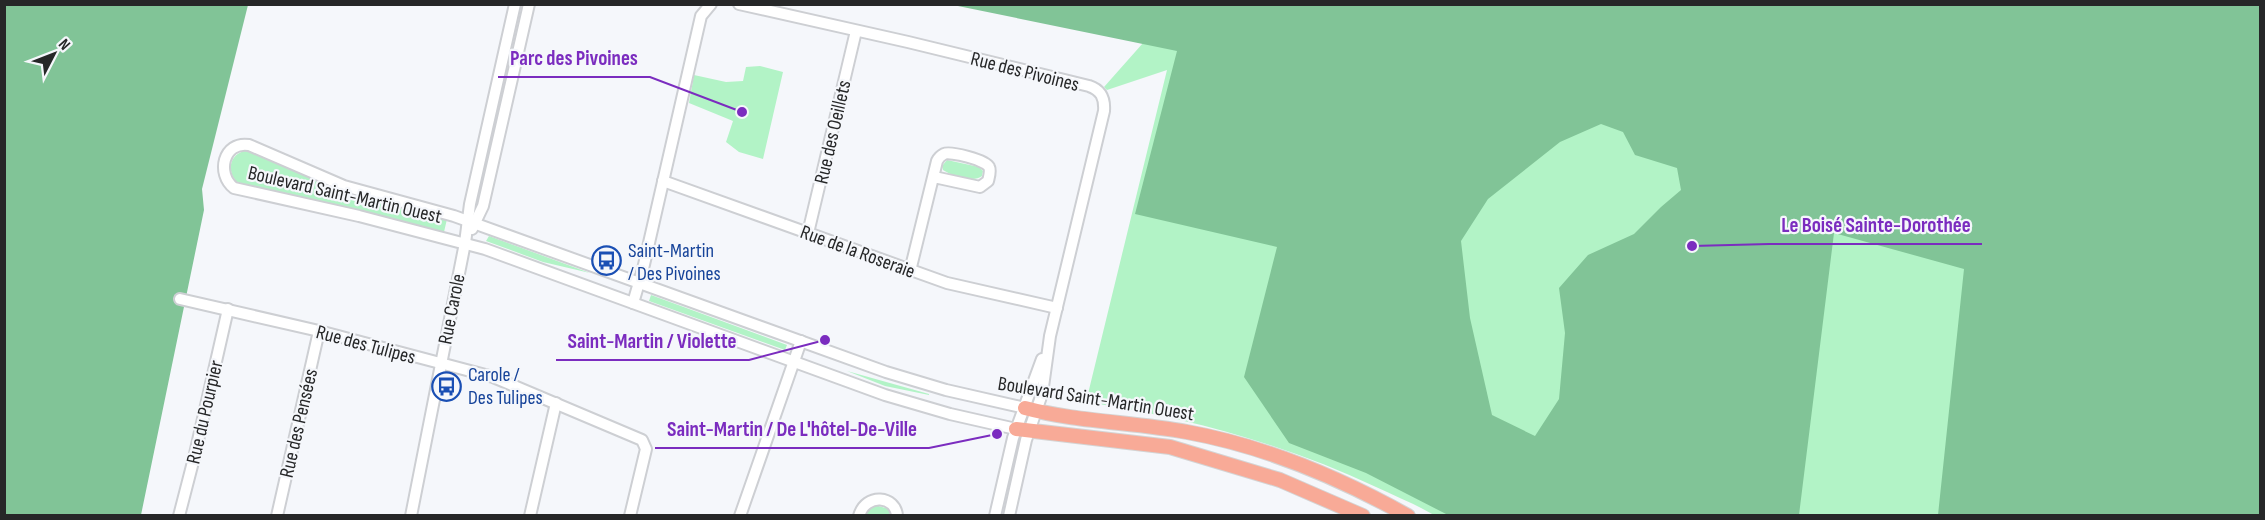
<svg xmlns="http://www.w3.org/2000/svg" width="2265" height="520" font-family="'Sofia Sans Condensed',sans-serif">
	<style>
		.green { fill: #b2f3c6 }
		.forest { fill: #81c497; fill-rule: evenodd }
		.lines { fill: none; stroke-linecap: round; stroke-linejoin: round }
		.minor-casing { stroke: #cdcfd3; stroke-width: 14 }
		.major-casing { stroke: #d4d4d4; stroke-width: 16 }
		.minor { stroke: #fff; stroke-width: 10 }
		.major { stroke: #f8aa97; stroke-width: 14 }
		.labels { text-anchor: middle; stroke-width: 4.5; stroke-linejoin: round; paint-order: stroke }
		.street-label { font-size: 20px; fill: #262728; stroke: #f5f7fb }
		.transit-label { font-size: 20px; fill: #164399; stroke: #f5f7fb; text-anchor: start }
		.leader { fill: none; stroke: #7b2cbf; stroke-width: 2 }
		.callout-dot { fill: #7b2cbf; stroke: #f5f7fb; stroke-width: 2 }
		.callout-label { font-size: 21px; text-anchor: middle; font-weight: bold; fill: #7b2cbf; stroke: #f5f7fb; stroke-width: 4.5; stroke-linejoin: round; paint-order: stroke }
	</style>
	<rect width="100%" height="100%" fill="#f5f7fb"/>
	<g class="green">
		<path d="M971 5H2260V515H1434C1415 504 1395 496 1376 487 1284 444 1186 417 1086 402L1167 70 1107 90 1104 87 1143 43Z"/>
		<polygon points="760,66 783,72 763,159 739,152 726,142 733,121 689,103 694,75 726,82 743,81 746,67"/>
		<path d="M244 151 252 152 347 193 447 219 444 232 238 183C227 173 228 156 244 151Z"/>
		<path d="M947 160 979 167 983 171 982 176C974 183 952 176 943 170L942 166Z"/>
		<polygon points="489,236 590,273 543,262 486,241"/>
		<polygon points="651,295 787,345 785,350 649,301"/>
		<polygon points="847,371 929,394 929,395 885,386"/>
		<polygon points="875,505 889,509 890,515 866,516 869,508"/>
	</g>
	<g class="forest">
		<polygon points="4,5 248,5 202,189 204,210 141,515 5,515"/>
		<path d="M953 5H2260V515H1938L1964 269 1834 233 1799 515H1448L1366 473 1289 443 1244 377 1277 247 1135 214 1177 51ZM1601 124 1623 132 1635 155 1677 168 1681 190 1661 207 1634 234 1588 255 1559 288 1565 333 1559 399 1535 436 1492 415 1470 318 1461 241 1488 199 1560 142Z"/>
	</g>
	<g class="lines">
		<defs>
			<g id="minor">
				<path d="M739 4 908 42 1089 86C1101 90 1105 98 1104 111L1050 336 1042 394 1026 440 1009 516"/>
				<polyline points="663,181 947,283 1057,308"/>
				<polyline points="472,229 483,206 529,4"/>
				<polyline points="808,233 856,31"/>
				<path d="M910 271 937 161C939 157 940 156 944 154 950 151 986 160 989 167 991 171 989 177 988 181L980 187 934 177"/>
				<polyline points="180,299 319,331 493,377 642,440 646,449 630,516"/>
				<polyline points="633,303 643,269 701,16 711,4"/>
				<path d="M1016 429 950 414 885 395 485 249 359 216 234 188C216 174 223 141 249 145L344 186 454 216 886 372 946 390 1025 408"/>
				<polyline points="179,516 194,458 228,309"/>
				<polyline points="277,516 319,331"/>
				<polyline points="411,516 465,243 470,204 515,4"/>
				<polyline points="530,516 556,403"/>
				<polyline points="740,516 801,341"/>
				<path d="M859 516C866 492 896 496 897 516"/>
				<polyline points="995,516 1013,438 1042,359"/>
			</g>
			<g id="major">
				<path d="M1025 408C1077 422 1133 422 1187 432 1264 446 1340 478 1408 516"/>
				<polyline points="1016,429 1170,447 1280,480 1363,516"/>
			</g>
		</defs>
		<use href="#minor" class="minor-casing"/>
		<use href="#major" class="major-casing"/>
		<use href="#minor" class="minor"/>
		<use href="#major" class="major"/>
	</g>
	<defs>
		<symbol id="bus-ring" viewBox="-11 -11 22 22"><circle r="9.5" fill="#f5f7fb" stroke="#1a4fb4" stroke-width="1.5"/><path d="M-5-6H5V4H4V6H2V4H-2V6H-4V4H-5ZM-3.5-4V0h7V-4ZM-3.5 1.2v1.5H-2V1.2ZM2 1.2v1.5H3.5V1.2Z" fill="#1a4fb4"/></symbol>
	</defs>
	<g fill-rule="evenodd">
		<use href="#bus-ring" x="590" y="244" width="33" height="33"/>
		<use href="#bus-ring" x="430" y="370" width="33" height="33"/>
	</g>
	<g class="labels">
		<g class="street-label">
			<text transform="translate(1025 71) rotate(14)" y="7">Rue des Pivoines</text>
			<text transform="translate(832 132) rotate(-77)" y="7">Rue des Oeillets</text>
			<text transform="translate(345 194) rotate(13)" y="7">Boulevard Saint-Martin Ouest</text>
			<text transform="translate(858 251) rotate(20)" y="7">Rue de la Roseraie</text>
			<text transform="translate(451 309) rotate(-79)" y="7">Rue Carole</text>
			<text transform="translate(366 344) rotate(15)" y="7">Rue des Tulipes</text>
			<text transform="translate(1096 398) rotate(9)" y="7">Boulevard Saint-Martin Ouest</text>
			<text transform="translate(204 412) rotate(-77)" y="7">Rue du Pourpier</text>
			<text transform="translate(298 423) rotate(-77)" y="7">Rue des Pensées</text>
		</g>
		<g class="transit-label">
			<text x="628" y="257">Saint-Martin<tspan x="628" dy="23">/ Des Pivoines</tspan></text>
			<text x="468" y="381">Carole /<tspan x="468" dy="23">Des Tulipes</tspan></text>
		</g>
	</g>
	<path class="leader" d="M742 112L650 77H498M1692 246L1769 244H1982M825 340L749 360H556M997 434L929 448H655"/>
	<g class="callout-dot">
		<circle cx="742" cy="112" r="6"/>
		<circle cx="1692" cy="246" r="6"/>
		<circle cx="825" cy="340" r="6"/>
		<circle cx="997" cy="434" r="6"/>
	</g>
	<g class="callout-label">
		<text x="574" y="65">Parc des Pivoines</text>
		<text x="1876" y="232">Le Boisé Sainte-Dorothée</text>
		<text x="652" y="348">Saint-Martin / Violette</text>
		<text x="792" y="436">Saint-Martin / De L'hôtel-De-Ville</text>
	</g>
	<rect width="2265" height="520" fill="none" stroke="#262728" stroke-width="12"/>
	<g transform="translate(54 54) rotate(48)" stroke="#f5f7fb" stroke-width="4.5" paint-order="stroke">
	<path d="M0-4.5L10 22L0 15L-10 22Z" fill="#262728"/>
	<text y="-9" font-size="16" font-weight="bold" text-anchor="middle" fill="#262728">N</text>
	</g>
</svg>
